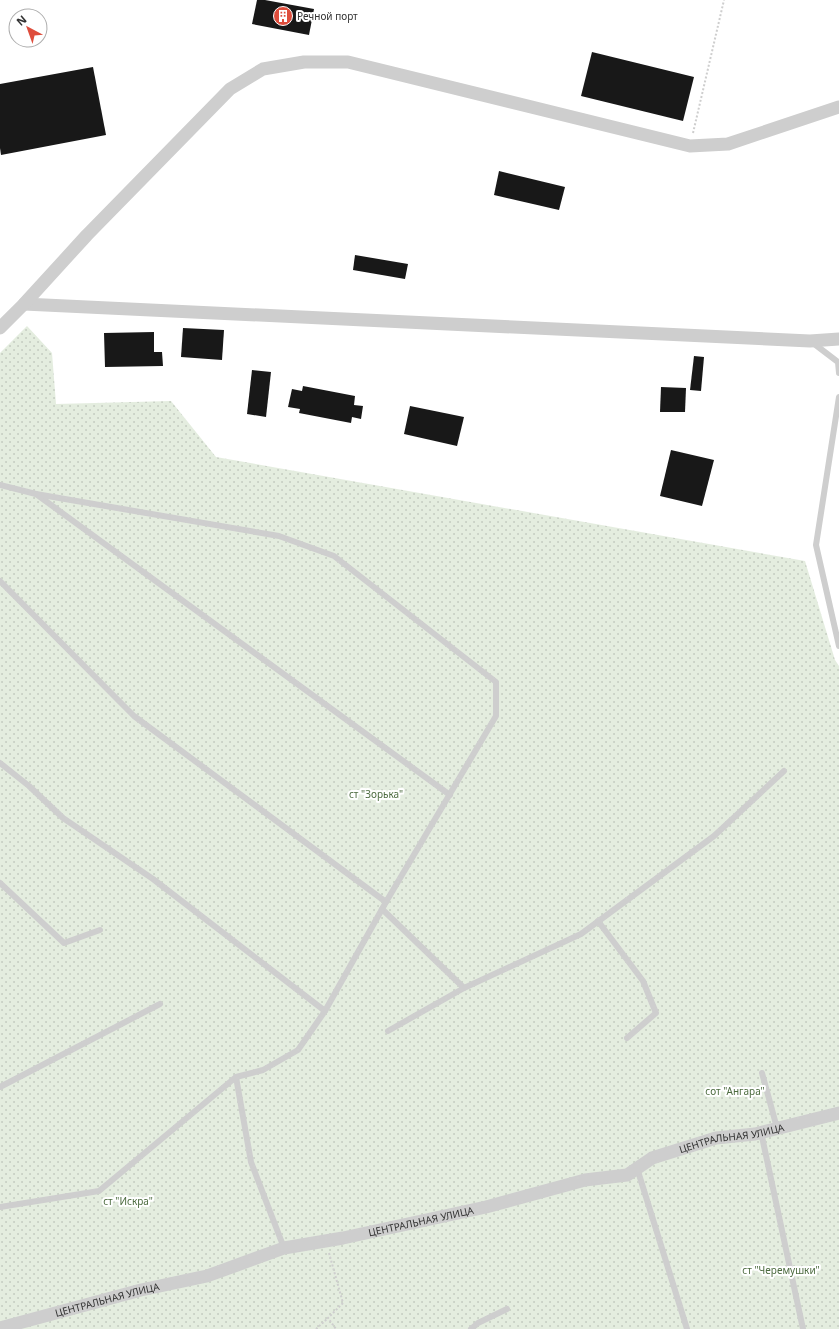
<svg xmlns="http://www.w3.org/2000/svg" width="839" height="1329" font-family="'Noto Sans',sans-serif">
	<style>
		.garden { fill: url(#garden-dots) }
		.building { fill: #181818 }
		.lines { fill: none; stroke-linecap: round; stroke-linejoin: round }
		.path { stroke: #cecece; stroke-width: 2; stroke-dasharray: 2 2; stroke-linecap: butt }
		.lane { stroke: #cecece; stroke-width: 6 }
		.street { stroke: #cecece; stroke-width: 13 }
		.labels { text-anchor: middle; stroke-width: 4; stroke-linejoin: round; paint-order: stroke }
		.poi-label { font-size: 10px; fill: #313131; stroke: #fff; text-anchor: start }
		.park-label { font-size: 10px; fill: #4c6b3f; stroke: #fff }
		.street-label { font-size: 10px; fill: #313131; stroke: #fff }
	</style>
	<defs>
		<pattern id="garden-dots" width="8" height="8" patternUnits="userSpaceOnUse"><rect width="8" height="8" fill="#e4eddf"/><path d="M2 2h.1M6 6h.1" fill="none" stroke="#c4ccc0" stroke-width="1.8" stroke-linecap="round"/></pattern>
	</defs>
	<rect width="100%" height="100%" fill="#fff"/>
	<polygon class="garden" points="27,326 52,353 56,404 171,401 216,457 805,561 835,660 839,666 839,1329 0,1329 0,353"/>
	<g class="building">
		<polygon points="257,0 265,0 314,9 309,35 252,24"/>
		<polygon points="592,52 694,77 683,121 581,96"/>
		<polygon points="93,67 106,135 1,155 0,148 0,84"/>
		<polygon points="499,171 565,187 559,210 494,195"/>
		<polygon points="355,255 408,264 405,279 353,270"/>
		<polygon points="183,328 224,330 222,360 181,357"/>
		<polygon points="154,332 154,352 162,352 163,366 105,367 104,333"/>
		<polygon points="694,356 704,357 701,391 690,390"/>
		<polygon points="252,370 271,372 266,417 247,414"/>
		<polygon points="303,386 355,396 354,405 363,406 361,419 352,417 351,423 299,413 300,409 288,407 292,389 302,391"/>
		<polygon points="661,387 686,388 685,412 660,412"/>
		<polygon points="410,406 464,417 457,446 404,434"/>
		<polygon points="671,450 714,460 702,506 660,496"/>
	</g>
	<g class="lines">
		<g class="path">
			<polyline points="693,133 724,0"/>
			<polyline points="329,1253 343,1303 328,1318 336,1329"/>
			<polyline points="316,1329 328,1318"/>
		</g>
		<g class="lane">
			<polyline points="813,343 838,362 839,373"/>
			<polyline points="839,397 816,545 839,646"/>
			<polyline points="0,485 36,494 450,795"/>
			<polyline points="0,581 134,716 386,902"/>
			<polyline points="0,763 29,786 63,818 153,879 325,1011"/>
			<polyline points="0,883 64,943 100,930"/>
			<polyline points="382,909 464,988 581,934 714,836 784,771"/>
			<polyline points="598,921 643,981 656,1013 627,1038"/>
			<polyline points="388,1031 464,988"/>
			<polyline points="762,1073 777,1128"/>
			<polyline points="236,1077 251,1162 284,1248"/>
			<polyline points="0,1087 160,1004"/>
			<polyline points="761,1132 803,1329"/>
			<polyline points="637,1168 687,1329"/>
			<polyline points="0,1207 99,1191 236,1077 263,1070 298,1050 325,1011 386,902 496,716 496,682 334,556 279,536 36,494"/>
			<polyline points="471,1329 478,1323 507,1309"/>
		</g>
		<g class="street">
			<polyline points="24,304 810,341 839,339"/>
			<polyline points="0,328 24,304 87,235 230,89 263,69 304,62 348,62 690,146 728,144 839,107"/>
			<path id="s1" d="M0 1328 141 1290 207 1276 284 1248 343 1238 486 1207 585 1180 627 1175 652 1158 716 1138 755 1134 839 1113"/>
		</g>
	</g>
	<defs>
		<symbol id="building-disc" viewBox="-11 -11 22 22"><circle r="9.5" fill="#de4d3c" stroke="#fff"/><path d="M-4-6H4V6H1V3H-1V6H-4ZM-2.5-4.3h1.7v1.8h-1.7ZM.8-4.3h1.7v1.8H.8ZM-2.5-1h1.7V.8h-1.7ZM.8-1h1.7V.8H.8Z" fill="#fff"/></symbol>
	</defs>
	<g fill-rule="evenodd">
		<use href="#building-disc" x="272" y="5" width="22" height="22"/>
	</g>
	<g class="labels">
		<g class="poi-label">
			<text x="297" y="20">Речной порт</text>
		</g>
		<g class="park-label">
			<text x="376" y="798">ст "Зорька"</text>
			<text x="735" y="1095">сот "Ангара"</text>
			<text x="128" y="1205">ст "Искра"</text>
			<text x="781" y="1274">ст "Черемушки"</text>
		</g>
		<g class="street-label">
			<text dy="4" stroke="none"><textPath href="#s1" startOffset="759">ЦЕНТРАЛЬНАЯ УЛИЦА</textPath></text>
			<text dy="4" stroke="none"><textPath href="#s1" startOffset="435">ЦЕНТРАЛЬНАЯ УЛИЦА</textPath></text>
			<text dy="4" stroke="none"><textPath href="#s1" startOffset="111">ЦЕНТРАЛЬНАЯ УЛИЦА</textPath></text>
		</g>
	</g>
	<g transform="translate(28 28) rotate(319)"><circle r="19" fill="#ffffff" stroke="#adadad"/>
	<path d="M0-3L7 15L0 10L-7 15Z" fill="#de4d3c"/>
	<text y="-6" font-size="11" font-weight="bold" text-anchor="middle" fill="#313131">N</text>
	</g>
</svg>
